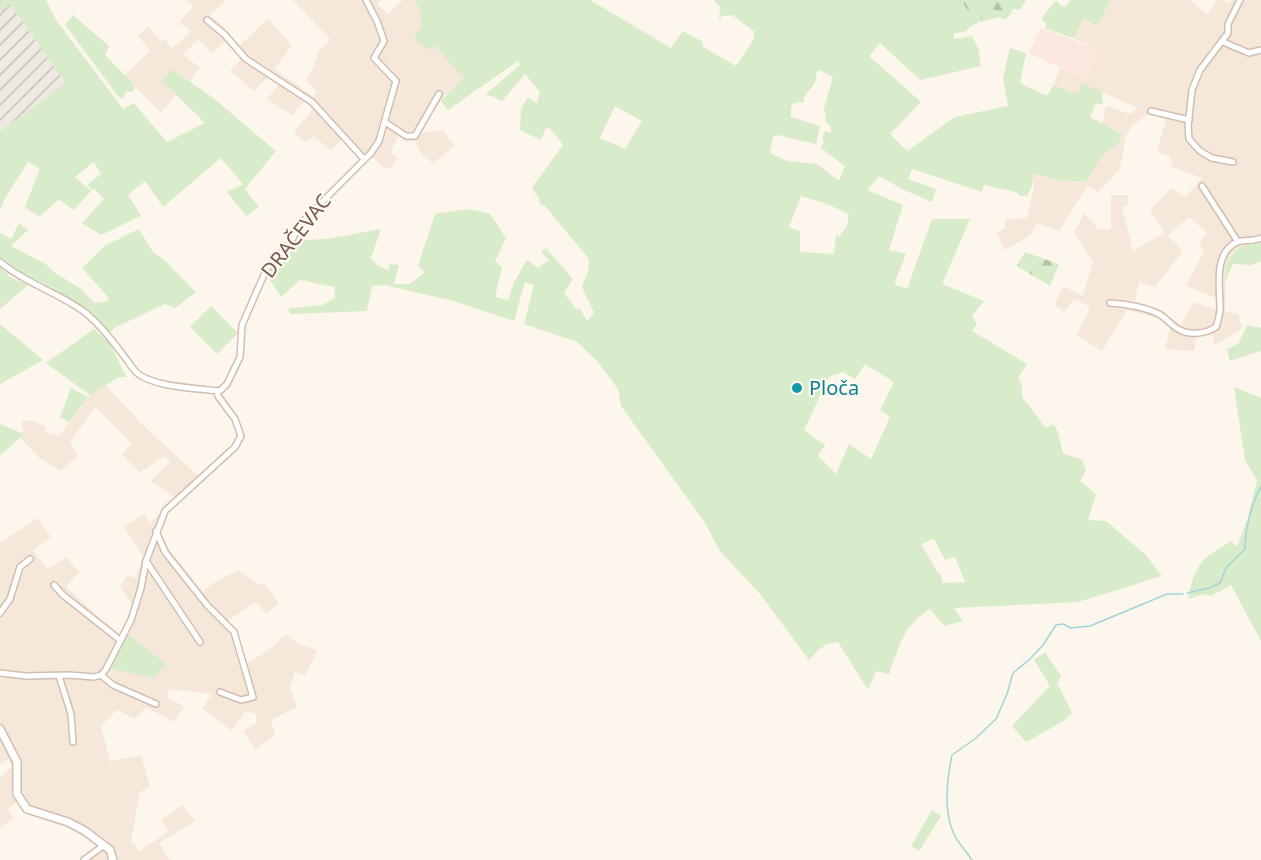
<svg xmlns="http://www.w3.org/2000/svg" width="1261" height="860" font-family="'Noto Sans',sans-serif">
	<style>
		.residential { fill: #f5e8da; fill-rule: evenodd }
		.commercial { fill: #fde8e0 }
		.industrial { fill: url(#industrial-furrows) }
		.green { fill: #d8ecc9; fill-rule: evenodd }
		.forest { fill: url(#forest-firs) }
		.lines { fill: none; stroke-linecap: round; stroke-linejoin: round }
		.stream { stroke: #a5d3da; stroke-width: 1.5 }
		.minor-casing { stroke: #d1beb0; stroke-width: 8 }
		.tertiary-casing { stroke: #d1beb0; stroke-width: 10 }
		.minor { stroke: #fff; stroke-width: 5 }
		.tertiary { stroke: #fff; stroke-width: 7 }
		.culture-dot { fill: #0f9aa8; stroke: #fffaf3; stroke-width: 2 }
		.labels { text-anchor: middle; stroke-width: 4.5; stroke-linejoin: round; paint-order: stroke }
		.street-label { font-size: 20px; fill: #7a5c4d; stroke: #fffaf3 }
		.culture-label { font-size: 20px; fill: #0d838f; stroke: #fffaf3; text-anchor: start }
	</style>
	<defs>
		<pattern id="industrial-furrows" width="10" height="10" patternUnits="userSpaceOnUse" patternTransform="scale(1.5)"><rect width="10" height="10" fill="#efe9e4"/><path d="M-1 1l2-2M0 10L10 0M9 11l2-2" fill="none" stroke="#c7c0bb"/></pattern>
		<pattern id="forest-firs" width="22" height="20" patternUnits="userSpaceOnUse" patternTransform="scale(1.5)"><rect width="22" height="20" fill="#d8ecc9"/><path d="M5 1l3.5 6h-7zM16 11l3.5 6h-7z" fill="#b4c2a5"/></pattern>
	</defs>
	<rect width="100%" height="100%" fill="#fdf6ec"/>
	<g class="residential">
		<polygon points="185,0 226,0 210,15 225,28 239,46 268,19 292,45 274,69 313,96 317,91 306,80 313,69 318,52 330,39 293,0 381,0 377,3 387,14 403,0 414,0 418,6 422,24 434,44 465,78 443,98 419,133 443,130 455,146 433,163 422,155 415,141 406,142 398,136 390,153 397,157 392,169 384,168 372,157 366,162 360,159 342,139 331,151 314,136 306,143 294,132 313,109 304,101 292,115 267,99 279,85 267,78 254,91 230,71 241,59 225,41 213,53 198,40 183,54 200,68 190,81 172,69 161,79 176,95 161,113 124,76 150,51 138,35 148,26 161,41 164,38 172,49 191,31 179,22 194,6"/>
		<path d="M1112 0H1190L1207 14 1217 0H1224L1230 3 1232 0H1261V243L1239 247 1226 264 1225 312 1238 314 1243 328 1215 345 1212 334 1196 337 1194 351 1165 349 1170 328 1158 318 1127 310 1102 351 1077 335 1090 307 1074 299 1064 312 1054 305 1063 286 1083 296 1093 262 1074 232 1084 213 1098 229H1111V195H1129L1127 206 1122 207 1133 251 1165 232 1150 210 1171 188 1185 198 1202 178 1172 167 1171 157 1157 152 1166 119 1150 113 1134 124 1126 135 1120 169 1098 192 1087 186 1059 231 1037 223 1030 236 1004 250 997 233 1005 228V220L1027 218 1034 186V173L1060 181 1086 182 1101 157 1119 143 1121 133 1102 124 1106 106 1131 114 1137 108 1083 84 1079 96 1053 85 1060 68 1087 78 1098 50 1073 38 1084 18 1096 26ZM1189 217 1207 233 1199 243 1204 251 1186 286 1216 298 1215 309 1194 302 1181 325 1153 307 1135 301 1139 282 1155 287 1183 251 1168 235Z"/>
		<polygon points="105,385 150,432 203,480 169,511 160,530 169,549 203,592 210,585 238,570 259,585 264,583 279,603 266,614 256,602 227,621 238,631 246,664 269,650 286,634 298,644 318,650 305,675 295,672 290,687 297,707 271,720 275,735 255,750 243,731 256,723 256,714 246,711 232,731 202,708 212,694 170,689 166,697 184,706 174,722 146,707 135,719 117,710 101,726 110,761 141,755 150,787 140,792 131,841 139,851 169,831 161,820 182,805 195,821 159,843 170,860 80,860 97,847 87,835 67,824 31,813 16,802 8,809 13,818 0,828 0,778 11,767 9,759 0,765 0,543 37,518 51,537 33,550 47,569 66,557 79,572 66,587 119,635 133,606 120,587 127,575 136,578 143,556 124,527 145,513 150,524 174,497 150,481 171,461 163,456 140,473 122,454 132,444 95,407 70,442 78,456 60,471 39,458 20,437 23,434 22,421 32,421 46,427 45,432 59,436 90,395"/>
	</g>
	<polygon class="commercial" points="1041,27 1098,50 1087,78 1060,68 1029,53"/>
	<polygon class="industrial" points="10,4 65,82 36,106 0,131 0,12"/>
	<g class="green">
		<polygon points="0,0 46,0 56,20 123,109 134,103 167,142 205,123 161,80 172,69 212,97 276,151 245,189 259,207 246,216 227,192 243,184 221,158 163,207 145,181 128,195 141,216 101,235 82,223 104,199 94,188 93,190 87,185 101,174 94,162 75,177 91,191 74,210 59,199 39,217 25,207 40,168 28,162 5,198 0,210 0,131 36,106 65,82 10,4 0,12"/>
		<path d="M414 0H590L671 48 683 31 703 42V47L736 66 754 39 753 36 755 32 732 15 722 16 719 20 720 7 714 0H961L969 12 991 9 1014 1 1011 0H1026L1020 10 1013 9 1009 17 1003 20 1000 17 977 23 964 32 954 33V39L972 36 979 50 981 66 920 80 880 43 869 56 921 102 890 134 907 151 955 117 1008 106 1003 78 1010 48 1026 53 1020 83 1047 96 1053 85 1078 95 1082 83 1102 92 1103 105 1096 103 1090 117 1121 133 1119 143 1101 157 1086 182 1060 181 1034 173 1032 186 1027 196H1020L1016 192 984 185 982 192 912 169 908 179 936 189 932 202 904 190 879 176 867 190 903 205 889 250 906 254 894 284 907 289 932 219H970L942 284 984 301 972 316 977 324 972 331 1027 364 1018 378 1022 385V397L1046 428 1054 424 1058 433 1063 453 1082 460 1086 471 1080 481 1096 494 1088 520 1106 521 1145 554 1162 576 1078 602 954 608 963 621 944 626 930 609C902 627 900 644 889 674L876 671 868 690 838 642C824 643 818 650 809 660L760 594 720 551 705 523 621 406 618 389 598 362 577 342 524 324 534 285 525 282 514 321 453 301 385 285 372 286 367 311 291 314 288 310 293 308 322 305 335 298 334 287 300 280 281 297 268 277 269 269 297 241 333 238 381 229 371 258 378 266 388 270 390 264 399 265 394 284H410L425 272 418 266 435 214 468 209 490 214 506 238 495 261 502 267 495 297 508 300 514 282 527 260 538 268 549 260 541 252 546 248 573 279 564 293 576 309 580 308 587 321 594 313 582 287 588 272 589 259 545 206 540 204 539 198 532 188 563 145 550 128H546L541 140 520 130 521 109 528 97 537 103 540 92 525 74 502 101 492 96 485 95 520 65 518 61 448 110 441 101 464 78 434 45 430 50 414 39 422 24 418 6ZM819 70 833 77 823 112 826 113 825 122 831 127V133L825 131 822 139 824 141 821 148 845 166 839 181 817 164 787 161 770 153 773 137 778 135 816 144 820 126 791 117V107L794 103 804 102V97L815 83 817 71ZM615 106 642 121 625 149 600 138ZM801 196 827 204 849 214 847 226 840 236 836 235 834 254 800 252V231L789 227ZM865 364 894 382 880 410 890 417 871 459 849 444 836 474 818 456 825 445 804 430 829 377 843 372 855 379ZM934 539 945 560 955 557 965 582 943 583 940 573H938L921 544Z"/>
		<polygon points="1056,0 1060,5 1066,7 1070,0 1112,0 1096,26 1084,18 1073,38 1045,28 1047,24 1041,19"/>
		<polygon points="73,15 109,46 105,55 133,84 134,90 131,92 126,92 122,99 118,96 65,25"/>
		<path d="M19 223 28 230 11 246 47 265 55 273 80 288 94 303 106 302 109 298 82 268 105 246 139 229 153 252 163 259 196 292 175 308 165 304 114 328 109 333C93 318 77 303 58 291 39 279 17 274 0 258V233L11 239Z"/>
		<polygon points="1261,243 1261,261 1252,265 1233,264 1225,282 1226,264 1239,247"/>
		<polygon points="0,267 10,277 28,285 0,309"/>
		<polygon points="211,306 238,333 217,354 190,327"/>
		<polygon points="0,324 43,360 0,384"/>
		<polygon points="1247,325 1261,328 1261,351 1230,361 1227,349 1239,343"/>
		<polygon points="94,329 110,343 126,377 119,377 90,395 46,363"/>
		<path d="M1234 387 1261 398V641L1231 585 1211 596 1204 594 1188 599C1196 562 1200 560 1231 541L1237 547 1248 517 1257 480 1245 460Z"/>
		<polygon points="71,388 88,397 69,422 60,417"/>
		<polygon points="0,424 24,434 0,456"/>
		<polygon points="128,634 166,664 154,678 109,668"/>
		<polygon points="1045,652 1061,676 1057,683 1072,713 1062,722 1026,742 1012,726 1050,686 1034,660"/>
		<polygon points="932,810 941,816 919,851 911,846"/>
	</g>
	<g class="forest">
		<polygon points="961,0 1011,0 1014,1 1002,12 991,9 984,20 969,12"/>
		<polygon points="1025,252 1059,264 1050,286 1017,266"/>
	</g>
	<g class="lines">
		<g class="stream">
			<path d="M1187 593 1209 588 1220 583 1226 568 1245 549C1245 530 1251 504 1261 487"/>
			<path d="M972 860C966 851 957 842 953 832 943 809 947 779 952 755L976 738 996 719 1007 694 1013 673 1030 659 1043 645 1056 625 1063 624 1071 628 1090 626 1167 594H1183"/>
		</g>
		<defs>
			<g id="minor">
				<polyline points="207,20 224,34 246,59 312,102 364,159"/>
				<polyline points="1223,42 1249,53 1261,50"/>
				<polyline points="1151,111 1189,120"/>
				<polyline points="385,122 406,136 415,136 439,94"/>
				<polyline points="1233,162 1212,158 1200,151 1189,139 1188,126 1192,90 1200,70 1228,33 1228,24 1240,0"/>
				<polyline points="1202,186 1238,242"/>
				<path d="M0 262C25 283 57 292 83 311 98 322 112 340 123 355 128 361 132 368 137 373 154 387 195 388 217 391L221 390 227 384 240 357 242 325 267 268 290 243 301 224 310 214 371 153 379 141 396 81 374 58 384 41 377 21 366 0"/>
				<path d="M1110 303C1126 304 1141 306 1157 313 1166 317 1171 326 1180 330 1191 336 1207 333 1216 327 1218 321 1220 314 1220 308 1220 287 1213 253 1237 242 1245 239 1253 242 1261 238"/>
				<polyline points="156,531 165,552 207,605 234,632 253,697 241,700 220,692"/>
				<polyline points="146,561 200,642"/>
				<polyline points="54,585 63,595 120,640"/>
				<polyline points="0,613 10,599 20,567 30,559"/>
				<polyline points="0,673 26,676 69,675 94,677 101,675 106,669 131,620 141,588 146,561 165,511 235,447 241,436 235,419 218,396 217,391"/>
				<polyline points="101,675 113,685 156,704"/>
				<polyline points="59,676 71,714 73,742"/>
				<polyline points="84,860 104,845"/>
			</g>
			<polyline id="tertiary" points="0,729 17,762 17,794 27,809 68,822 85,831 110,850 113,860"/>
		</defs>
		<use href="#minor" class="minor-casing"/>
		<use href="#tertiary" class="tertiary-casing"/>
		<use href="#minor" class="minor"/>
		<use href="#tertiary" class="tertiary"/>
	</g>
	<circle class="culture-dot" cx="797" cy="388" r="6"/>
	<g class="labels">
		<g class="street-label">
			<text transform="translate(296 236) rotate(-52)" y="7">DRAČEVAC</text>
		</g>
		<g class="culture-label">
			<text x="809" y="395">Ploča</text>
		</g>
	</g>
</svg>
